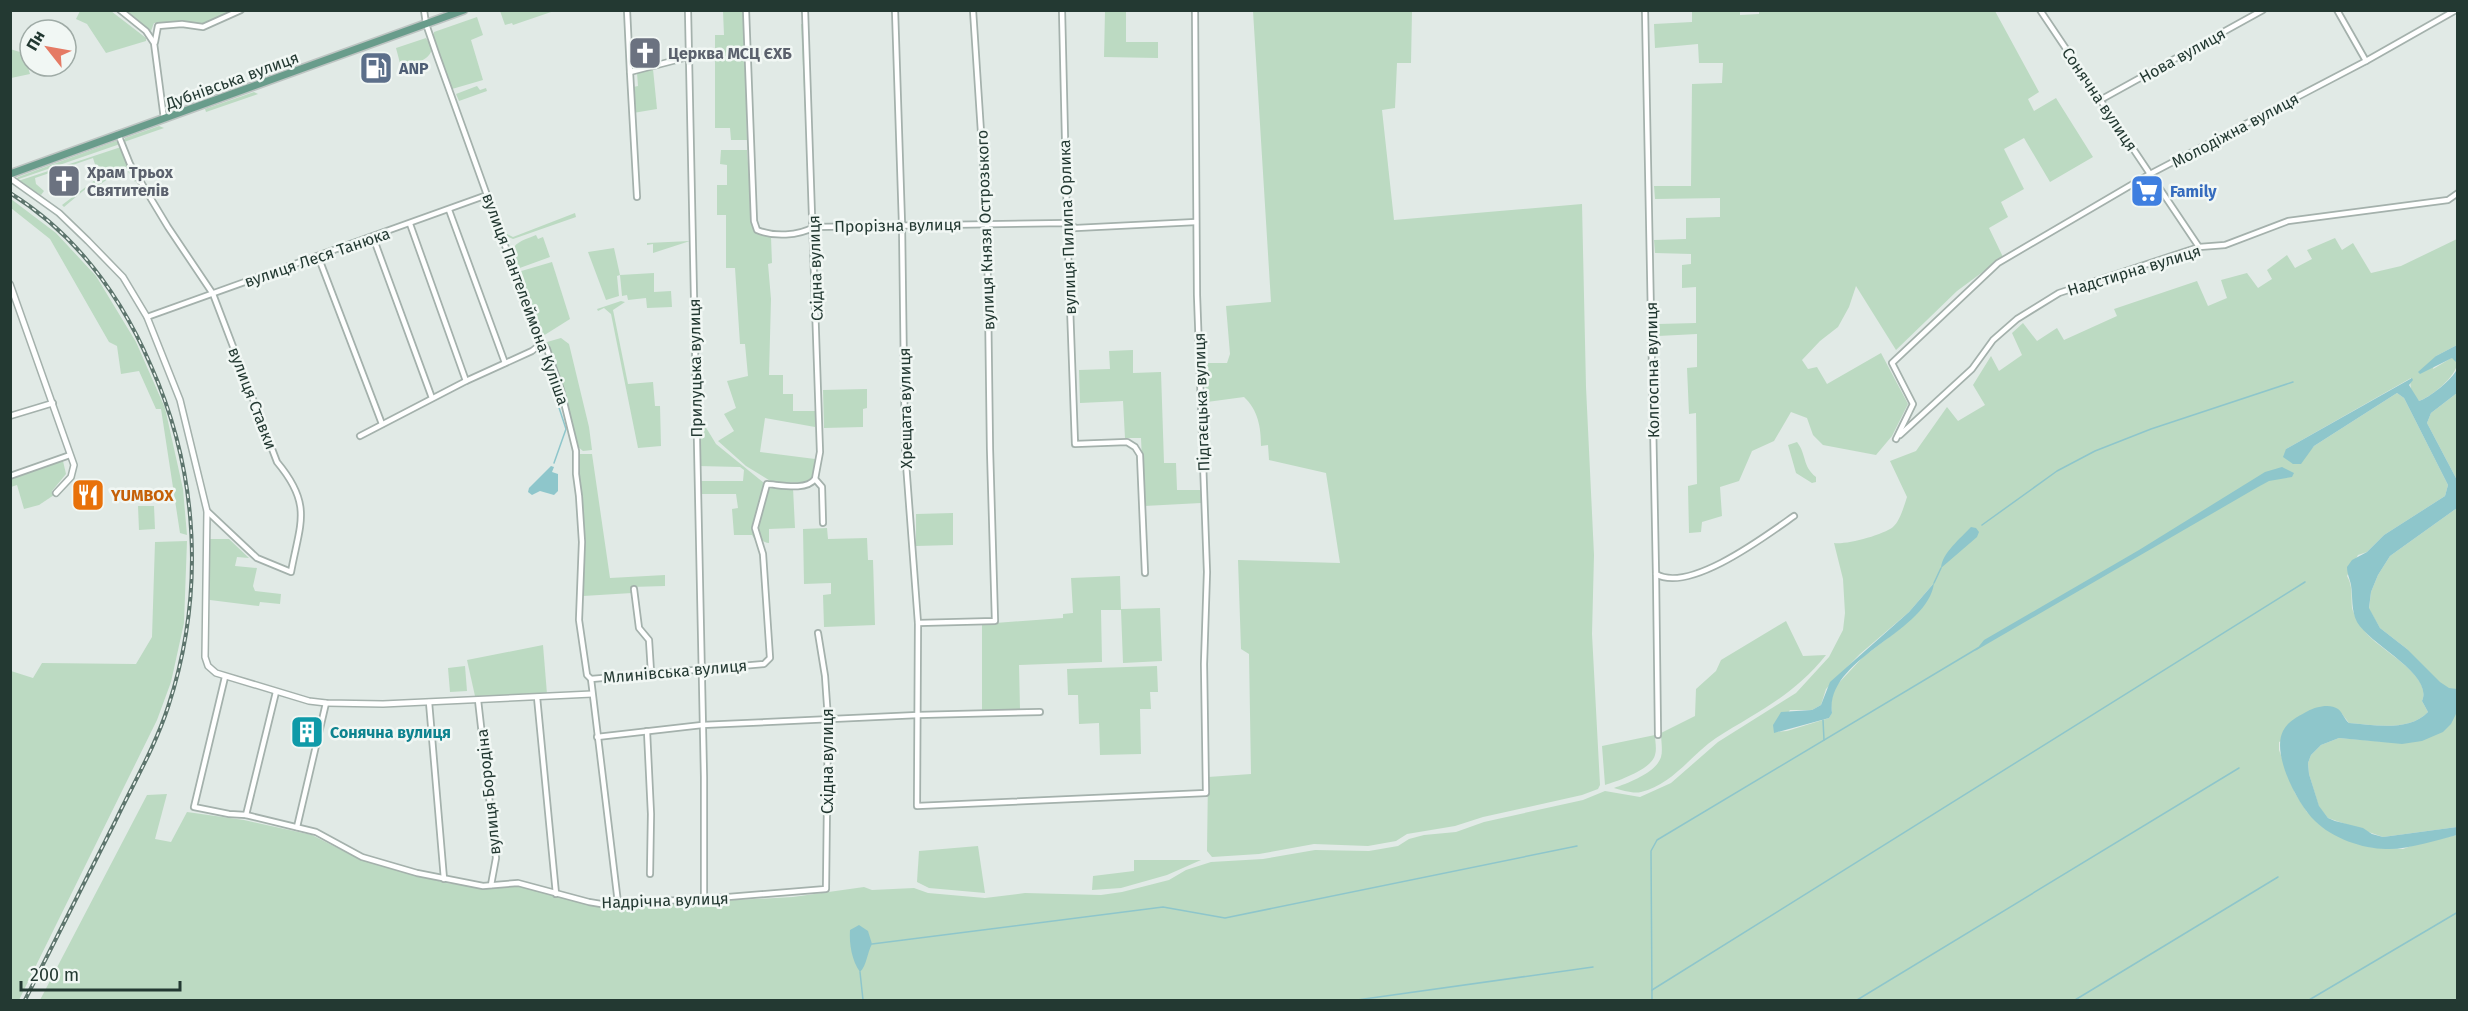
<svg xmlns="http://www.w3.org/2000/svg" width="2468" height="1011" font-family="'Fira Sans',sans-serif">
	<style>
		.green { fill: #bcdac2; fill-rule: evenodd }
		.water { fill: #8ec6cb }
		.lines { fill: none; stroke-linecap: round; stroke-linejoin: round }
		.stream { stroke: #8ec6cb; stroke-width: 1.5 }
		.minor-casing { stroke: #a4b1ac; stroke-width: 8 }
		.tertiary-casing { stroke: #a4b1ac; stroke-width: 8 }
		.primary-casing { stroke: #bdc4c2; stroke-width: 10 }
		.minor { stroke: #fff; stroke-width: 4.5 }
		.tertiary { stroke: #fff; stroke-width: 5 }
		.primary { stroke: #699c8b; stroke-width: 7 }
		.rail-casing { stroke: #5d756d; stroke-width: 4 }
		.rail { stroke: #f1f7f4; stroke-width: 1.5; stroke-dasharray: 4.5; stroke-linecap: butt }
		.labels { text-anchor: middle; stroke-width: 5; stroke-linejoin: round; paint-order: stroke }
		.worship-label { font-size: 16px; font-weight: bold; fill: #5b616d; stroke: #f1f7f4; text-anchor: start }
		.street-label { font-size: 16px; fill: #233932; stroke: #f1f7f4 }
		.service-label { font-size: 16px; font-weight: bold; fill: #4e5e75; stroke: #f1f7f4; text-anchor: start }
		.shop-label { font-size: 16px; font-weight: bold; fill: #366cbe; stroke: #f1f7f4; text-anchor: start }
		.food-label { font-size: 16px; font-weight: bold; fill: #c56008; stroke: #f1f7f4; text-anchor: start }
		.culture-label { font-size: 16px; font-weight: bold; fill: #0d838f; stroke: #f1f7f4; text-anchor: start }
	</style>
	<rect width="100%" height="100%" fill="#e1eae6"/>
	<g class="green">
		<polygon points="1692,10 1740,11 1740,15 1759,14 1759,10 1995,11 2039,92 2028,99 2034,111 2056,98 2093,157 2050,182 2024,138 2004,149 2024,189 2001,202 2008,217 1989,228 2003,257 1957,291 1896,350 1856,286 1849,307 1838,327 1820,341 1802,360 1808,369 1817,367 1827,384 1881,353 1908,404 1892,436 1876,455 1823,445 1813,435 1807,418 1791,412 1774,441 1752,451 1739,481 1720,487 1722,516 1702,522 1701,532 1689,533 1688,486 1697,484 1696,413 1689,414 1687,368 1697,367 1697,334 1658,336 1658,324 1696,323 1696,287 1682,288 1682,265 1691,264 1691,254 1655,253 1654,240 1686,239 1686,218 1720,217 1720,198 1655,199 1654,186 1691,186 1692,84 1722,83 1723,63 1699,63 1698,44 1655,48 1654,24 1692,22"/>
		<polygon points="80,11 111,11 146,38 146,41 106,53 87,24 76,19"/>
		<polygon points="126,11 235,11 203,25 183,22 154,23 151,31"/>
		<polygon points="500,11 500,10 554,11 513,25 512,23 505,25"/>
		<polygon points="723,11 744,11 747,140 731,140 730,128 715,128 715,35 724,35"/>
		<polygon points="1105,11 1126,11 1126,42 1158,42 1158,58 1104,57"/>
		<path d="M1253 11H1412L1411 63H1397L1395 108 1382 110 1394 220 1582 204 1586 387 1594 555 1592 634 1600 785 1598 789 1582 795 1483 817 1455 826 1407 834 1396 841 1368 846 1314 844 1259 854 1212 857 1207 851 1208 777 1251 774 1249 654 1241 649 1238 560 1340 563 1326 473 1269 460 1268 445 1261 446C1261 427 1258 410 1244 397L1207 402 1203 363H1227L1230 354 1226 306 1271 302Z"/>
		<polygon points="477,17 483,35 471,40 483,80 452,89 433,36 434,32"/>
		<polygon points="801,24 803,24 807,114 805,114"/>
		<path d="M426 38 432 48C430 62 413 63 401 67L396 48Z"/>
		<polygon points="10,49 30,55 30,60 27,64 30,74 11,78"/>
		<polygon points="653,69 657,109 633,113 633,87 638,86 637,73"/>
		<polygon points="477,86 480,90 486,88 487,91 459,101 456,94"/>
		<polygon points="254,92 258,94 206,112 205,109"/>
		<polygon points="159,126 164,128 124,142 125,138"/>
		<polygon points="116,141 120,144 16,180 18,177"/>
		<polygon points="121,147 136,180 135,182 125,167 92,190 89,186 64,207 62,205 99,177 93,158 35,178 36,184 44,191 41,195 18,181"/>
		<polygon points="721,150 747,150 753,228 756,232 771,237 772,263 768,264 771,299 769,375 783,375 783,394 793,394 793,411 815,411 815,427 765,418 760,452 815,459 812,479 808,483 772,482 746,466 718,441 734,431 724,414 736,408 727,381 748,376 745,344 740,344 735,268 726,268 726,215 717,215 717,185 727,185 727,165 720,164"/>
		<polygon points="11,199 56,233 96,276 136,342 165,408 183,489 187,535 180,533 161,409 156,409 139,371 121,374 117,346 109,342 50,239 11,208"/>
		<polygon points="575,213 576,217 513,239 504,235 499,220 502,219 507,234 513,237"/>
		<path d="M536 235 538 239 543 237 550 257 517 269C508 244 514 244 536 235Z"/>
		<path d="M2335 238 2342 250 2353 243 2371 273 2401 266 2457 239V345L2436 356 2433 369 2453 357 2457 363C2457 376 2431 397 2419 401 2412 396 2409 387 2411 378L2286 449 2305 455 2314 446 2397 393 2404 398 2448 485 2445 496 2384 535 2367 552 2358 555 2347 576C2353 586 2351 596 2352 608 2354 616 2363 630 2369 636 2384 652 2433 677 2422 701L2428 712C2409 732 2374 725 2349 723L2342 714 2279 742V750L2295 793 2307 812 2342 838 2369 847 2403 849 2419 843 2457 835V1000H40L147 795 167 794 155 839 171 842 187 812 244 820 312 835 359 859 446 883 483 888 518 886 603 907 793 897 864 887 872 890 914 888 928 893 985 898 1025 893 1101 895 1122 892 1169 880 1186 870 1211 862 1263 859 1315 850 1369 851 1398 846 1409 839 1424 835 1456 832 1484 822 1583 800 1605 791 1640 797 1671 783 1718 742 1796 693 1829 657 1843 630 1845 613 1843 579 1834 543C1846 545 1883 535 1893 527 1900 521 1904 506 1907 497L1890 461 1916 451 1947 407 1958 421 1985 405 1973 385 1991 356 1999 371 2022 355 2012 333 2023 323 2037 341 2057 328 2064 340 2117 316 2114 309 2197 281 2208 306 2227 298 2221 280 2247 273 2258 288 2272 279 2267 270 2287 255 2295 268 2312 259 2307 250ZM1933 584 1923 606 1897 631 1863 657 1834 688 1831 703 1832 712 1829 718 1787 731 1774 732 1790 710H1812L1821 705 1826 689 1860 654 1909 612Z"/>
		<polygon points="690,241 653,253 653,244 647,245 647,243"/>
		<polygon points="614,248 620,275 654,273 654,292 671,291 672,307 647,308 646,298 628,300 627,295 622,296 620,275 617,276 619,296 606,300 588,252"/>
		<polygon points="552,262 570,319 543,336 541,335 518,272"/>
		<polygon points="621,301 625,302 613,310 628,384 653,382 655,406 660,406 661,446 638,448 611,314 604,308 598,311 597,309"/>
		<polygon points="561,338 569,344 589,427 592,450 583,451 577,446 563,389 547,342"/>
		<polygon points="1133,350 1133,373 1161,372 1164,463 1176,463 1177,490 1201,490 1201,503 1144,506 1141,438 1125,438 1123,401 1080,403 1079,370 1110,369 1109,351"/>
		<polygon points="867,389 867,408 863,409 863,427 824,428 823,390"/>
		<polygon points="2457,393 2457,480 2427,423 2431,413"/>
		<polygon points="699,416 716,444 764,483 754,528 757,543 752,535 734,535 732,509 738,508 736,494 699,494 699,481 743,481 744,470 740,467 698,466"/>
		<path d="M1797 442C1807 455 1802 466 1816 477V482L1812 483 1796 473 1788 445Z"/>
		<polygon points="577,454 592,454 610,578 665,575 665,586 631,587 632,593 583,596 583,603 580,597 583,542 577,474"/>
		<polygon points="63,461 66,474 52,491 54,495 39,505 24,509 17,485 11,487 11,479"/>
		<path d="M772 487 793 488 795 528 769 529V543C748 541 764 501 768 488Z"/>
		<polygon points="138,506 154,506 155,529 139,530"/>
		<polygon points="2457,508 2457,827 2383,837 2328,818 2319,807 2309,774 2308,763 2311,755 2321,745 2339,738 2387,742 2447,715 2407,649 2380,628 2369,609 2371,592 2378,575 2390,556"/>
		<polygon points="953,513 953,545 916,546 916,514"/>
		<polygon points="827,528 828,539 867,538 868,560 873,560 875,625 824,627 823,595 831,594 831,583 804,584 803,529"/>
		<polygon points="209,539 229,539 249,558 237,557 235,566 257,568 253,586 255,591 281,594 280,604 260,602 259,606 210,600"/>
		<polygon points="187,541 184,623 171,682 157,720 19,1000 11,1000 11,671 33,678 42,663 136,664 152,637 155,542"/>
		<polygon points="1120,576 1121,609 1160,608 1162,661 1123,663 1121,610 1101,610 1102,662 1019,665 1020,709 982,711 982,624 1063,618 1063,614 1073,613 1071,578"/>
		<path d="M1786 621 1803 656 1826 655C1793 696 1759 711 1716 738 1691 755 1672 785 1641 792 1633 794 1622 790 1614 788 1628 783 1656 773 1661 757 1663 750 1661 741 1661 733L1695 716 1696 689 1716 671 1721 660Z"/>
		<polygon points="543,645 547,694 475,696 467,660"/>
		<polygon points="465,666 467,691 450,692 448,668"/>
		<polygon points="1157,666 1158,692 1150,692 1151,709 1140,709 1141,754 1100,755 1099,723 1079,724 1078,695 1068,695 1067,669"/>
		<path d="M1655 735C1655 741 1657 749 1655 755 1652 769 1618 781 1605 785L1602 746Z"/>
		<polygon points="978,846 985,893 929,888 917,882 919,851"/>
		<polygon points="1134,860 1201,860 1167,875 1121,888 1092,890 1093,876 1134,871"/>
	</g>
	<g class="water">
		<polygon points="2457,345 2457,363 2452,358 2420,374 2418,372 2436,356"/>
		<path d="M2457 369V393L2431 413 2427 423 2457 480V508L2390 556 2378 575 2371 592 2369 608 2380 628 2407 649 2440 682 2449 688 2457 689 2456 714 2451 724 2443 732 2422 741 2402 744 2339 738 2321 745 2311 755 2308 763 2309 774 2319 806 2328 818 2335 821 2363 828 2372 834 2383 837 2457 827V835C2437 840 2407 850 2386 849 2363 849 2332 838 2315 821 2298 805 2271 754 2283 731 2288 721 2299 716 2308 711 2315 707 2330 703 2338 709 2343 713 2344 719 2349 723 2374 725 2409 732 2428 712L2422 701C2434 674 2370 645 2357 622 2351 610 2353 598 2351 585 2350 579 2347 574 2347 567L2352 560 2367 552 2384 535 2445 496 2448 485 2404 398 2397 393 2314 446 2301 464H2293L2283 457 2286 449 2412 378 2413 380 2409 385 2419 401C2429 398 2453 379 2457 369Z"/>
		<polygon points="551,466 554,467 552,472 558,474 558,491 554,495 540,491 532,495 528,492 529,488"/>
		<polygon points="2282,467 2294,473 2292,477 2269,481 2258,487 1975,651 1984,640 2139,550 2265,472"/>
		<path d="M1971 527 1976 528 1979 532 1977 537 1941 568C1942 553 1961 538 1971 527Z"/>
		<path d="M1934 583C1928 633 1825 657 1832 713L1829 718 1774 733 1773 725 1781 712 1812 710 1821 705 1830 682 1909 612Z"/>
		<path d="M859 925 868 931 872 944C867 953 867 965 860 972 852 961 849 944 850 930Z"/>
	</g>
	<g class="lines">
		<g class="stream">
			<polyline points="547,371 566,429 554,463"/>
			<polyline points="1982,525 2057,471 2095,451 2151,429 2293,382"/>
			<polyline points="1934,583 1941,568"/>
			<polyline points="1823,720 1824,740"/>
			<polyline points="872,944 1163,907 1225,918 1577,846"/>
			<polyline points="860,972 863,1000"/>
			<polyline points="1652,990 2305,582"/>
			<polyline points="1357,1000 1593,967"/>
			<polyline points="1652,1000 1651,851 1657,840 1978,648"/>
			<polyline points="1857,1000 2239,768"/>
			<polyline points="2075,1000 2278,877"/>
			<polyline points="2309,1000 2458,912"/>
		</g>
		<defs>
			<g id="minor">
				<polyline points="120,10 146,31 154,43 164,119"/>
				<polyline points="424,10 426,24 437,56 539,340 547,349 561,390 576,451 576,474 579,496 582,542 579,620 587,675 591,679 618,903"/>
				<polyline points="627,10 630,72 688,57"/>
				<polyline points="688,10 704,777 704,899"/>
				<path d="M746 10 754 221 757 230C774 237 798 236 814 227L1067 223 1076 228 1196 222"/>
				<polyline points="805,10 820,452 815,479 822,487 823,523"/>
				<polyline points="895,10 902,224 905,450 918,623 917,806 1206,793 1204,664 1207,572 1197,295 1195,10"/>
				<polyline points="1062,10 1067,223 1075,444 1127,442 1135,447 1140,455 1145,573"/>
				<path d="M1645 10 1656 574C1689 594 1767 535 1794 516"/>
				<polyline points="2040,10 2199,247"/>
				<polyline points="2337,10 2366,61"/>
				<polyline points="155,42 158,26 182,24 203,27 241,10"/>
				<polyline points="630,72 637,197"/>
				<polyline points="2102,99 2263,10"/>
				<path d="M118 134 130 164 168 227 213 294 277 462C313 505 300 523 291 572L257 558 207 511"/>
				<polyline points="449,210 505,363"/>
				<polyline points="410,224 466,381"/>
				<polyline points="373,237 432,398"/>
				<polyline points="318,256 382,424"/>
				<polyline points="147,317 487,195"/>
				<polyline points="10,416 53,403"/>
				<polyline points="1900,435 1972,369 1993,340 2017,319 2059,293 2199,247 2225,245 2288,221 2448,200 2458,193"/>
				<polyline points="360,436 466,381 532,351 542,343"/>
				<polyline points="1896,439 1913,404 1892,363 1998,263 2150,174 2366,61 2456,10"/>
				<polyline points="10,476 70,455"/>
				<polyline points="1656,574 1658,735"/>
				<polyline points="634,589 639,628 649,640 651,672"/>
				<polyline points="918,623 995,621 990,449 987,224 973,10"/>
				<polyline points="225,677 194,807 229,814 246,815 316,832 362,857 417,873 483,886 518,883 589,902 607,905 618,903 704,899 826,889 828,719 825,676 818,633"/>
				<path d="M591 679 764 664 770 658 763 554 755 528 767 484C781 485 806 491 815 479"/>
				<polyline points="537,697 556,894"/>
				<polyline points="478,700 496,858 491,885"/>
				<polyline points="429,702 444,879"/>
				<polyline points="647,731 651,814 650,874"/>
				<polyline points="597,737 702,725 918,715 1040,712"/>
				<polyline points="246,815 276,692"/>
				<polyline points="297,827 326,703"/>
			</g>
			<g id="tertiary">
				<polyline points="10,178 59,213 88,241 123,277 147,317 180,400 207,511 205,657 208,666 216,673 309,701 326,703 383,704 592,694"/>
				<polyline points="10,284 74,465 71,477 56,493"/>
			</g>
			<polyline id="primary" points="10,174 464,10"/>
		</defs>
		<use href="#minor" class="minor-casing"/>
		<use href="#tertiary" class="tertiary-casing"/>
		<use href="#primary" class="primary-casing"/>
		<use href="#minor" class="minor"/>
		<use href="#tertiary" class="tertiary"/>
		<use href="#primary" class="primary"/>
		<defs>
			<path id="rail" d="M10 193C76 234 121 296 151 366 199 473 205 595 168 707 155 747 133 784 115 822 85 881 55 941 25 1000"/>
		</defs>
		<use href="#rail" class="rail-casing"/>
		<use href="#rail" class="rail"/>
	</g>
	<defs>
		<symbol id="church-square" viewBox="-11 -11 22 22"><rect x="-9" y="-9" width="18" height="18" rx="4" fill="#6b7280" stroke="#f1f7f4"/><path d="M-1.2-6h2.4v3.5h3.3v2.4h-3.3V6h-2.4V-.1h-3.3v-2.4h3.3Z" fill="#fff"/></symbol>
		<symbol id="fuel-square" viewBox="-11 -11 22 22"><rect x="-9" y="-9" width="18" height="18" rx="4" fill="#5c6f8a" stroke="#f1f7f4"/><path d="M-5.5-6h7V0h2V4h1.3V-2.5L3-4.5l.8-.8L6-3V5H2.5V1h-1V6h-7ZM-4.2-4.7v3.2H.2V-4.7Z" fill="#fff"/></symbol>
		<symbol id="supermarket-square" viewBox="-11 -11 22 22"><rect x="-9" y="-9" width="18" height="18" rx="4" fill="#3f7fe0" stroke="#f1f7f4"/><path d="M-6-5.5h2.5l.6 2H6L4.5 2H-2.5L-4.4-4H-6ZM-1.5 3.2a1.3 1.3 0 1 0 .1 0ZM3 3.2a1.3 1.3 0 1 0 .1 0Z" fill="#fff"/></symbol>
		<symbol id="restaurant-square" viewBox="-11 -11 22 22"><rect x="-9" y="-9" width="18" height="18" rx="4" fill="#e8710a" stroke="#f1f7f4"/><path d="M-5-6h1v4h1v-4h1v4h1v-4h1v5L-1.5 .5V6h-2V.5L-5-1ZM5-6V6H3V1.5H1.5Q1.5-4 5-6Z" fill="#fff"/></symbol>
		<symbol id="building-square" viewBox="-11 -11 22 22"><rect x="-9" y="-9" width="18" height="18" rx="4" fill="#0f9aa8" stroke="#f1f7f4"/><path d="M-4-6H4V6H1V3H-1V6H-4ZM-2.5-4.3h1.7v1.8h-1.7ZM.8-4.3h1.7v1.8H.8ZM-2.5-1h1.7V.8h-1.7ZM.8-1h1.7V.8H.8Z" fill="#fff"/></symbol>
	</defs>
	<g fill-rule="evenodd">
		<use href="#church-square" x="626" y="34" width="38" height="38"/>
		<use href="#fuel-square" x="357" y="49" width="38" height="38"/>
		<use href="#church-square" x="45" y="162" width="38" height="38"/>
		<use href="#supermarket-square" x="2128" y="172" width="38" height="38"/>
		<use href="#restaurant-square" x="69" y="476" width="38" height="38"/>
		<use href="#building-square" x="288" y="713" width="38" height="38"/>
	</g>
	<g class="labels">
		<g class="worship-label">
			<text x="668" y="59">Церква МСЦ ЄХБ</text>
			<text x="87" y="178">Храм Трьох<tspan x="87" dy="18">Святителів</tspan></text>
		</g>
		<g class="street-label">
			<text transform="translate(2182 55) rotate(-29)" y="6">Нова вулиця</text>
			<text transform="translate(232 80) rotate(-20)" y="6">Дубнівська вулиця</text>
			<text transform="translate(2100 99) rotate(56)" y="6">Сонячна вулиця</text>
			<text transform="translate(2235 130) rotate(-28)" y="6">Молодіжна вулиця</text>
			<text transform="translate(898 225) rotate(-1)" y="6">Прорізна вулиця</text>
			<text transform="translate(1067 227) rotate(-92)" y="6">вулиця Пилипа Орлика</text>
			<text transform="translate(985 230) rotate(-92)" y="6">вулиця Князя Острозького</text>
			<text transform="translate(317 257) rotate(-19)" y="6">вулиця Леся Танюка</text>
			<text transform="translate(815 268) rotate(-92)" y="6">Східна вулиця</text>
			<text transform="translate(2134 270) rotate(-17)" y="6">Надстирна вулиця</text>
			<text transform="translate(526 299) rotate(70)" y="6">вулиця Пантелеймона Куліша</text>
			<text transform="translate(695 368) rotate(-91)" y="6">Прилуцька вулиця</text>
			<text transform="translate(1652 370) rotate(-91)" y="6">Колгоспна вулиця</text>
			<text transform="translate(253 398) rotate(69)" y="6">вулиця Ставки</text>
			<text transform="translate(1201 402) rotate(-92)" y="6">Підгаєцька вулиця</text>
			<text transform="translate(905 408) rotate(-91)" y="6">Хрещата вулиця</text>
			<text transform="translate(675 671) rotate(-5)" y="6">Млинівська вулиця</text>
			<text transform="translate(827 761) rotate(-90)" y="6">Східна вулиця</text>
			<text transform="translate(488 792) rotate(-96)" y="6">вулиця Бородіна</text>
			<text transform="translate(665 900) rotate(-2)" y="6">Надрічна вулиця</text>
		</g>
		<g class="service-label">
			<text x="399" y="74">ANP</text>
		</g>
		<g class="shop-label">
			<text x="2170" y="197">Family</text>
		</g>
		<g class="food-label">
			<text x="111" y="501">YUMBOX</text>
		</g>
		<g class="culture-label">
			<text x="330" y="738">Сонячна вулиця</text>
		</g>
	</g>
	<rect width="2468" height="1011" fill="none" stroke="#233932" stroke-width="24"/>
	<g transform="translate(48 48) rotate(301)"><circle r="28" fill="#f1f7f4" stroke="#9faba6" stroke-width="1.5"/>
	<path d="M0-4.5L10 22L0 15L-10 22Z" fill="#e57a64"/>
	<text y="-9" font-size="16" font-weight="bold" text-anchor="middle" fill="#233932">Пн</text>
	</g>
	<path d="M21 981v9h159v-9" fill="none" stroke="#233932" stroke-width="3"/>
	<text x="30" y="981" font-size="18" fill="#233932" stroke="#f1f7f4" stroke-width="4.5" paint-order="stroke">200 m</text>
</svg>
